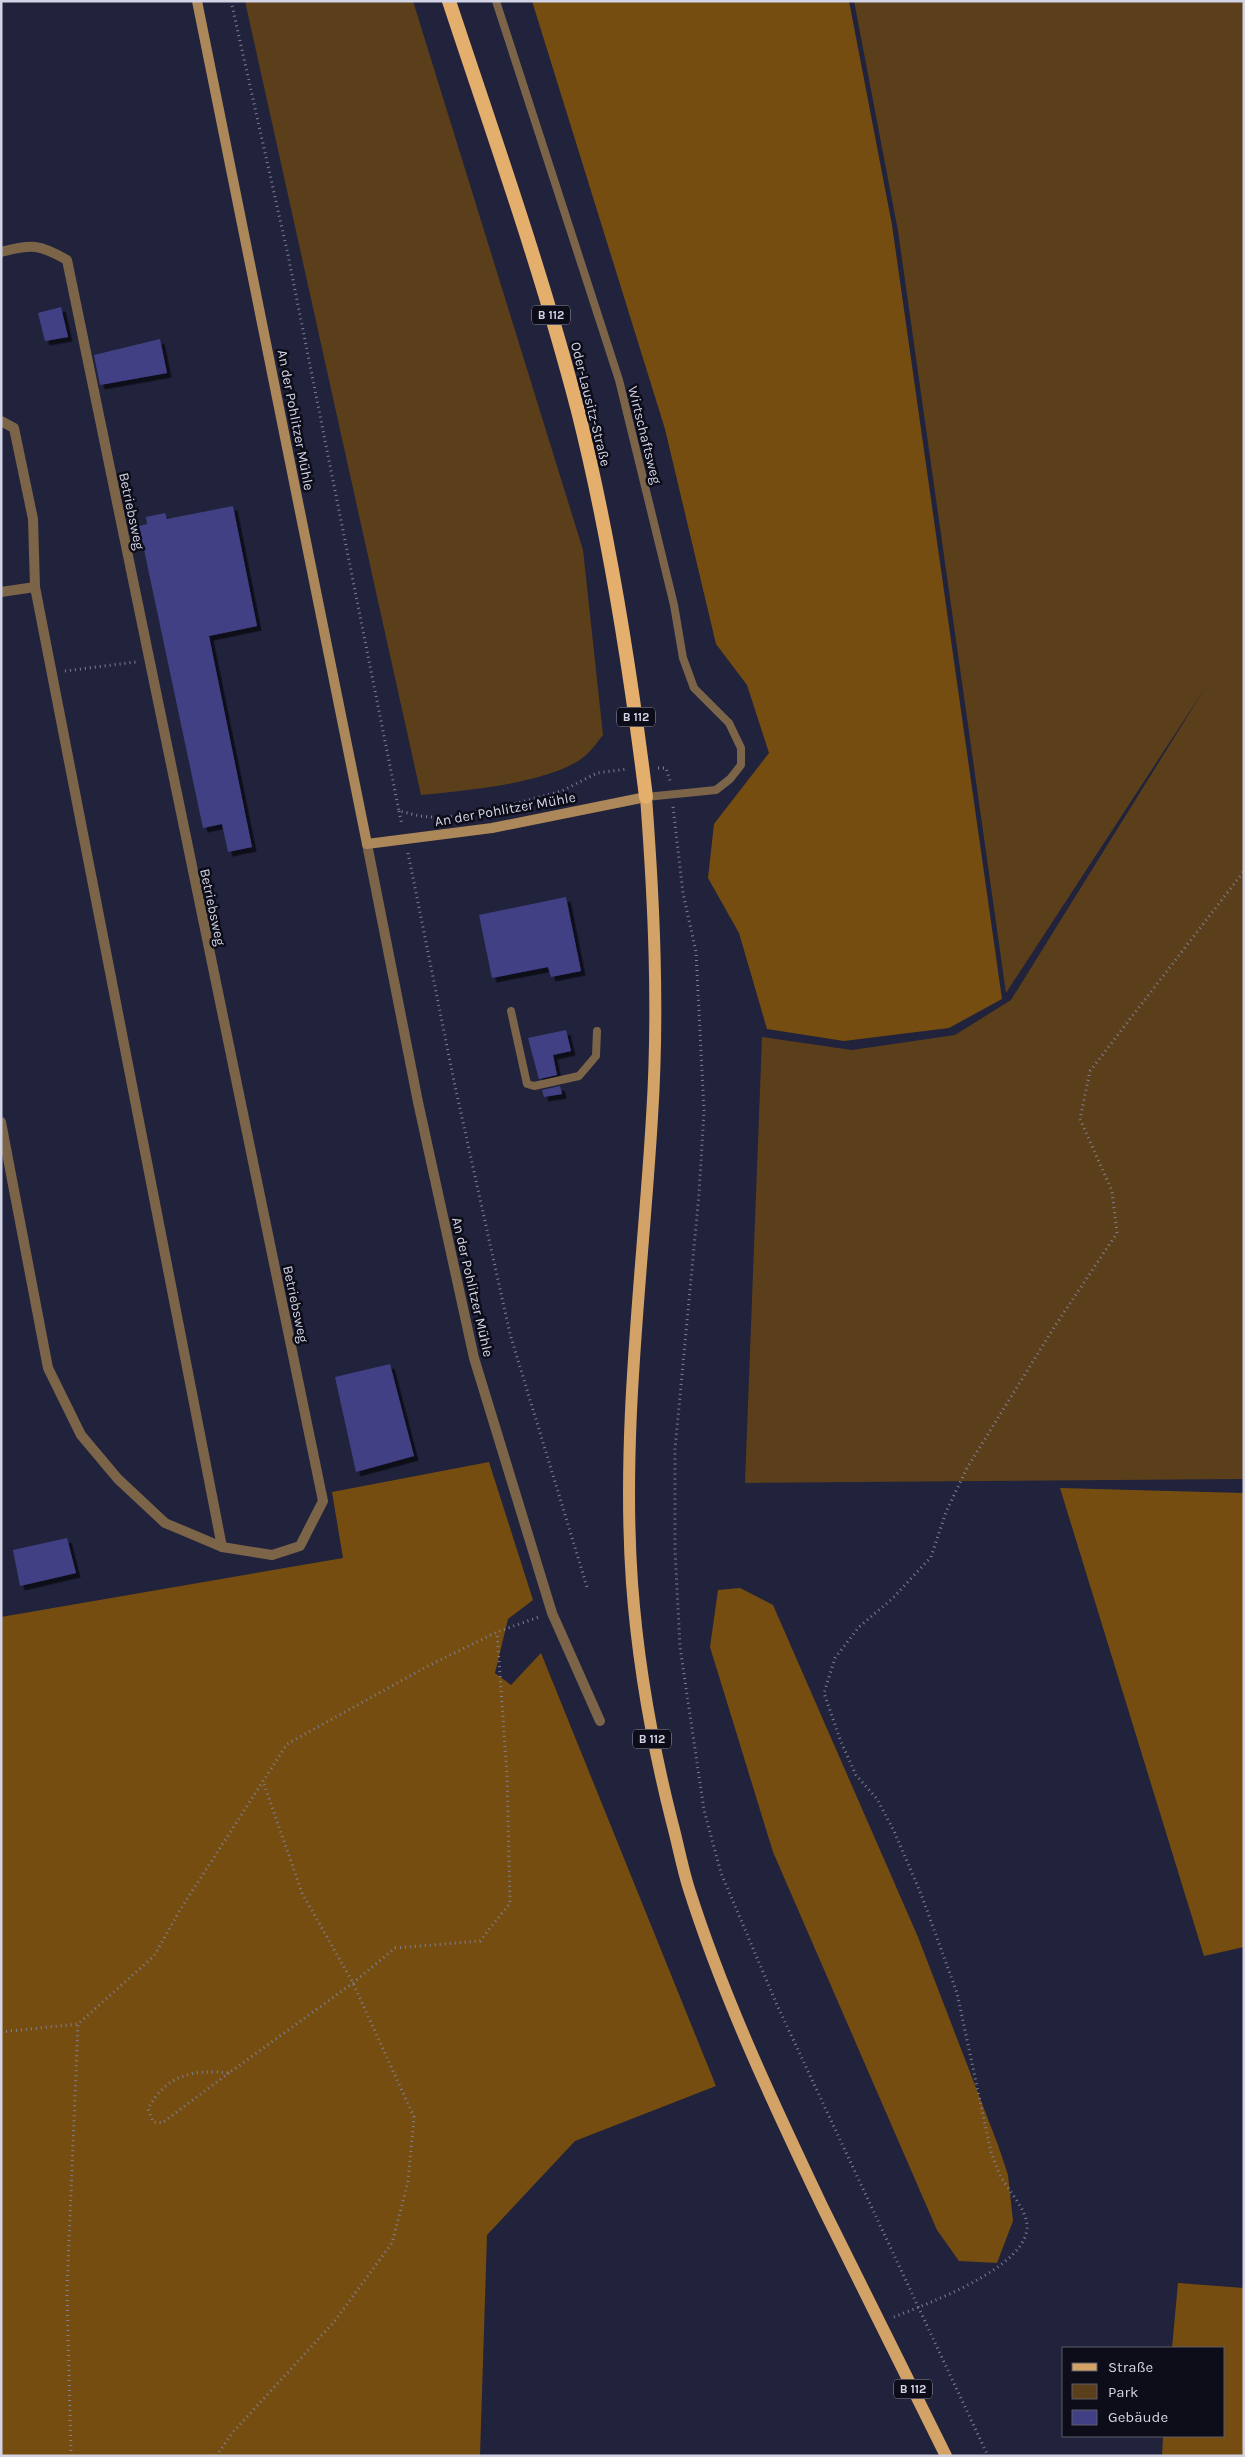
<svg xmlns="http://www.w3.org/2000/svg" width="1245" height="2457" font-family="Karla,sans-serif">
	<style>
		.green { fill: #5b3f1a }
		.forest { fill: #764d10 }
		.building { fill: #424085; filter: url(#shadow) }
		.lines { fill: none; stroke-linecap: round; stroke-linejoin: round }
		.path { stroke: #7e8095; stroke-width: 3; stroke-dasharray: 1 4; stroke-linecap: butt }
		.service { stroke: #7b6448; stroke-width: 8 }
		.minor { stroke: #7b6448; stroke-width: 10 }
		.secondary { stroke: #ac8759; stroke-width: 10 }
		.primary { stroke: #d3a266; stroke-width: 12 }
		.trunk { stroke: #e4ae6c; stroke-width: 14 }
		.labels { text-anchor: middle; stroke-width: 5; stroke-linejoin: round; paint-order: stroke }
		.shield { fill: #0c0d18; stroke: #9799a8; stroke-width: 1 }
		.shield-label { font-size: 12px; font-weight: bold; fill: #d3d5e6 }
		.street-label { font-size: 14px; fill: #d3d5e6; stroke: #0c0d18 }
	</style>
	<defs>
		<filter id="shadow"><feDropShadow dx="4.5" dy="4.5" stdDeviation="0" flood-color="#0009"/></filter>
	</defs>
	<rect width="100%" height="100%" fill="#21223c"/>
	<g class="green">
		<path d="M245 1H413L583 550 603 735C597 742 592 750 585 756 553 783 463 791 421 795Z"/>
		<polygon points="854,1 1244,1 1244,1479 745,1483 762,1037 852,1050 955,1035 1011,1000 1205,688 1006,993 898,231"/>
	</g>
	<g class="forest">
		<polygon points="532,1 849,1 892,225 1002,999 949,1028 844,1041 767,1029 739,933 708,878 714,824 769,753 747,685 716,644 665,429"/>
		<polygon points="489,1462 533,1600 508,1619 495,1673 511,1685 541,1653 716,2086 575,2141 487,2235 480,2456 1,2456 1,1617 343,1558 332,1492"/>
		<polygon points="1060,1488 1244,1493 1244,1947 1204,1956"/>
		<polygon points="740,1588 773,1605 918,1937 998,2145 1008,2175 1013,2221 997,2263 959,2261 937,2230 773,1852 710,1647 718,1590"/>
		<polygon points="1178,2283 1244,2288 1244,2456 1162,2456 1163,2436 1224,2436 1224,2348 1172,2348"/>
	</g>
	<g class="building">
		<polygon points="61,307 68,337 45,341 38,313"/>
		<polygon points="160,339 167,373 100,385 94,355"/>
		<polygon points="233,506 257,626 209,636 252,847 228,852 222,824 203,828 139,526 147,524 146,517 165,513 167,519"/>
		<polygon points="566,897 581,971 551,977 548,967 492,978 479,915"/>
		<polygon points="566,1030 571,1051 553,1055 557,1075 539,1079 528,1038"/>
		<polygon points="560,1086 562,1094 544,1097 542,1090"/>
		<polygon points="390,1364 414,1456 356,1472 335,1377"/>
		<polygon points="67,1538 76,1573 20,1586 13,1550"/>
	</g>
	<g class="lines">
		<g class="path">
			<polyline points="231,1 288,255 399,811 420,816 442,818 506,806 562,791 597,773 627,769"/>
			<polyline points="65,671 136,662"/>
			<polyline points="658,768 666,768 671,784"/>
			<polyline points="673,807 683,893 696,952 704,1111 699,1194 675,1449 675,1550 680,1647 704,1810 721,1873 777,2005 988,2456"/>
			<polyline points="399,811 402,825"/>
			<polyline points="408,853 455,1086 510,1334 587,1587"/>
			<polyline points="1,2032 78,2024"/>
			<path d="M229 2073 162 2123 153 2122 148 2109C166 2075 192 2069 229 2073L353 1983 395 1948 480 1941 510 1903 507 1775 497 1632"/>
			<path d="M894 2317C926 2304 1031 2267 1027 2224 1025 2208 1009 2191 1001 2177 997 2169 994 2160 991 2152L957 1993 921 1894 894 1831 877 1799 856 1775 841 1742 824 1693 835 1658 859 1627 892 1599 931 1557 946 1512 967 1468 1055 1326 1117 1233 1112 1191 1080 1119 1090 1071 1244 871"/>
			<polyline points="71,2456 67,2289 78,2024 154,1956 180,1910 287,1744 428,1666 497,1632 539,1617"/>
			<polyline points="216,2456 233,2432 334,2322 392,2243 408,2182 414,2117 353,1983 302,1893 263,1781"/>
		</g>
		<g class="service">
			<polyline points="496,1 619,380 674,605 683,658 694,688 729,723 741,748 741,765 730,779 716,790 646,797"/>
			<polyline points="511,1011 527,1084 534,1086 579,1076 596,1056 597,1031"/>
		</g>
		<g class="minor">
			<path d="M1 252C32 244 39 244 67 260L323 1501 300 1546 272 1555 222 1547 165 1523 118 1479 81 1435 48 1368 1 1122"/>
			<polyline points="1,421 14,428 33,519 35,587 222,1547"/>
			<polyline points="1,592 35,587"/>
			<polyline points="367,844 418,1102 474,1358 552,1613 600,1721"/>
		</g>
		<polyline class="secondary" points="197,1 367,844 492,828 646,797"/>
		<path class="primary" d="M646 797C654 903 659 1010 652 1117 643 1271 621 1429 632 1583 638 1665 652 1743 672 1822 678 1844 682 1867 689 1889 724 1999 773 2103 823 2208 864 2291 905 2373 946 2456"/>
		<path class="trunk" d="M449 1C494 137 542 272 578 411 610 538 630 667 646 797"/>
	</g>
	<g class="labels">
		<g class="shield">
			<rect x="532" y="305.5" width="38" height="19" rx="4"/>
			<rect x="617" y="707.5" width="38" height="19" rx="4"/>
			<rect x="633" y="1729.5" width="38" height="19" rx="4"/>
			<rect x="894" y="2379.5" width="38" height="19" rx="4"/>
		</g>
		<g class="shield-label">
			<text x="551" y="319">B 112</text>
			<text x="636" y="721">B 112</text>
			<text x="652" y="1743">B 112</text>
			<text x="913" y="2393">B 112</text>
		</g>
		<g class="street-label">
			<text transform="translate(591 404) rotate(76)" y="5">Oder-Lausitz-Straße</text>
			<text transform="translate(296 420) rotate(79)" y="5">An der Pohlitzer Mühle</text>
			<text transform="translate(645 435) rotate(76)" y="5">Wirtschaftsweg</text>
			<text transform="translate(132 511) rotate(78)" y="5">Betriebsweg</text>
			<text transform="translate(505 809) rotate(-10)" y="5">An der Pohlitzer Mühle</text>
			<text transform="translate(213 907) rotate(78)" y="5">Betriebsweg</text>
			<text transform="translate(473 1287) rotate(77)" y="5">An der Pohlitzer Mühle</text>
			<text transform="translate(296 1304) rotate(78)" y="5">Betriebsweg</text>
		</g>
	</g>
	<rect width="1245" height="2457" fill="none" stroke="#d3d5e6" stroke-width="5"/>
	<rect x="1062" y="2347" width="162" height="90" fill="#0c0d18" stroke="#5c5d6a"/>
	<rect x="1072" y="2363" width="25" height="8" fill="#d3a266" stroke="#5c5d6a"/>
	<text x="1108" y="2372" font-size="15" fill="#d3d5e6">Straße</text>
	<rect x="1072" y="2384" width="25" height="15" fill="#5b3f1a" stroke="#5c5d6a"/>
	<text x="1108" y="2397" font-size="15" fill="#d3d5e6">Park</text>
	<rect x="1072" y="2410" width="25" height="15" fill="#424085" stroke="#5c5d6a"/>
	<text x="1108" y="2422" font-size="15" fill="#d3d5e6">Gebäude</text>
</svg>
